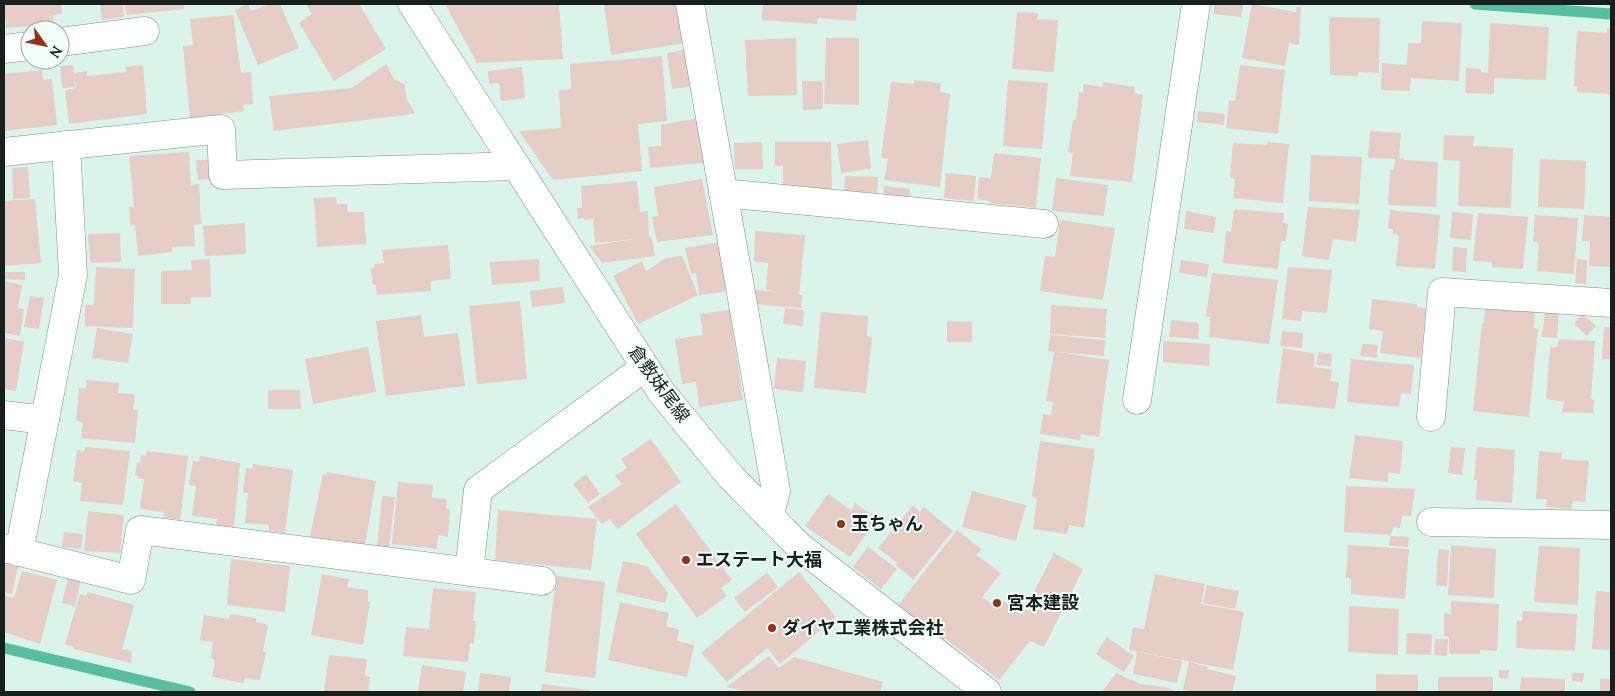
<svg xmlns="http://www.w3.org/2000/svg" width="1615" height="696" font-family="Lora,'Noto Sans JP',serif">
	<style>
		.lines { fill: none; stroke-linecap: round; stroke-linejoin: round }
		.stream { stroke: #56bf9f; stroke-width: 11 }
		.building { fill: #e6cdc6 }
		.street-casing { stroke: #799188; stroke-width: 29 }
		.secondary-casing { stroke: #799188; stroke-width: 29 }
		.street { stroke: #fff; stroke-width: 28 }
		.secondary { stroke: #fff; stroke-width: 28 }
		.poi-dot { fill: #993214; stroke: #f0fff9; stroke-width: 2 }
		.labels { text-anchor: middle; stroke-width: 4; stroke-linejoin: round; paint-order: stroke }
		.street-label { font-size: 18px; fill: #17201d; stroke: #f0fff9 }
		.poi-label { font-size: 18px; font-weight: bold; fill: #17201d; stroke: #f0fff9; text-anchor: start }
	</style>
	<rect width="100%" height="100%" fill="#dbf4ea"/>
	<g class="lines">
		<g class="stream">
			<polyline points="1475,4 1611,14"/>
			<polyline points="4,648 190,692"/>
		</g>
	</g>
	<g class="building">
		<polygon points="4,4 61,4 62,14 53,15 54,24 6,28"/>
		<polygon points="100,4 123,4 124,17 102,20"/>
		<polygon points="125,4 184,4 184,9 126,15"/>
		<polygon points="248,4 251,11 269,4 280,4 299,48 258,65 235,10"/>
		<polygon points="306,4 359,4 386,49 334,81 299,23 312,14"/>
		<polygon points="445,4 559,4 563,59 477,63"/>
		<polygon points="604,4 678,4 684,43 611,55"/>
		<polygon points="763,4 857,4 856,21 817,18 817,24 762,20"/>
		<polygon points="1214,4 1243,4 1241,17 1214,14"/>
		<polygon points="1252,4 1296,12 1296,7 1301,7 1299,45 1289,43 1285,66 1242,58"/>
		<polygon points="1017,12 1038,13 1037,19 1058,20 1054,72 1012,69"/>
		<polygon points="233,15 241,73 251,72 253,104 243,105 244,111 190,118 183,46 193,45 190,19"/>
		<polygon points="1329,17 1380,18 1379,73 1358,72 1358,76 1330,75"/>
		<polygon points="1422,21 1462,23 1459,81 1411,78 1410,91 1381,90 1382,63 1407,65 1408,43 1421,43"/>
		<polygon points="1490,23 1549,27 1546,80 1494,78 1494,94 1465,93 1466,68 1481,69 1481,72 1488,73"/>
		<polygon points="1607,28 1611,29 1611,94 1577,92 1577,87 1574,86 1577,31 1607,33"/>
		<polygon points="796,38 797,95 748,96 745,40"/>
		<polygon points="826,38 859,38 859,105 824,104"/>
		<polygon points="689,49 694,86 672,89 667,53"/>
		<polygon points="662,56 667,121 638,124 642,171 553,180 519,131 561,128 559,90 571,89 570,64"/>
		<polygon points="386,64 394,79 405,85 406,98 415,113 406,115 274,131 269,96 352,88"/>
		<polygon points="73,65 75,87 62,88 60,66"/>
		<polygon points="143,65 147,114 69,124 65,90 76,88 74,73 87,71 87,76 126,72 125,67"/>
		<polygon points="1240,65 1285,70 1278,134 1226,128 1229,100 1235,101"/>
		<polygon points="522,67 525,98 501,101 499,83 489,84 488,71"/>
		<polygon points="42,70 43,80 52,79 57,125 4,131 4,74"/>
		<polygon points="914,80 941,83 940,92 950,94 940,187 884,180 888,159 881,158 891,82 914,84"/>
		<polygon points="1008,80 1048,83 1042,149 1003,146"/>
		<polygon points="802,81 823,81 823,109 803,110"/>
		<polygon points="1103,82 1135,87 1134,93 1143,95 1132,182 1070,176 1073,153 1068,152 1073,120 1076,120 1079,92 1083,93 1083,84 1103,87"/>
		<polygon points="1198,111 1225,114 1224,125 1197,122"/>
		<polygon points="699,118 703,163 650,168 648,147 661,146 661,125"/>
		<polygon points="1370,131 1401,133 1399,158 1404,158 1404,160 1438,162 1436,207 1388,205 1390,170 1394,170 1395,159 1368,158"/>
		<polygon points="1444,135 1474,136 1473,146 1513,148 1511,208 1458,206 1460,161 1443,160"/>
		<polygon points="868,140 871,169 841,173 837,144"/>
		<polygon points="762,142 763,169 735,169 734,143"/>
		<polygon points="775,142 831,142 832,190 783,188 783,166 775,166"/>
		<polygon points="1268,142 1289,144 1283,203 1233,198 1235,179 1230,178 1233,143 1267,145"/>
		<polygon points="189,152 191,185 199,184 201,224 194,225 195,246 172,247 172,252 138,256 135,225 130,226 129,207 134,207 129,156"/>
		<polygon points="994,153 1041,158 1036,208 989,203 989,201 977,199 979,177 991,178"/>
		<polygon points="1311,155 1362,157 1359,204 1309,201"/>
		<polygon points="1540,159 1586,161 1584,209 1538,207"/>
		<polygon points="196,160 208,160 210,179 198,180"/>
		<polygon points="28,167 30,198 13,199 12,168"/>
		<polygon points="946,173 976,176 974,201 944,198"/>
		<polygon points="845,176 878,177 877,193 844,191"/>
		<polygon points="1056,178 1108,185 1104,216 1052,211"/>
		<polygon points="702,179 713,235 657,242 652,217 658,216 654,187"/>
		<polygon points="637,181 640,212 648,211 649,238 652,237 655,256 602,263 589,246 635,239 595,243 593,219 584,220 584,218 578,219 577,208 582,208 581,186"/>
		<polygon points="884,186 910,189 909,197 883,194"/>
		<polygon points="336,197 337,204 347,204 347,212 364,212 366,244 317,247 314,198"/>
		<polygon points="35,199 41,263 4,266 4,201"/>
		<polygon points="1308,207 1360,210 1356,242 1333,239 1329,260 1302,256"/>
		<polygon points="1234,209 1284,213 1283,223 1288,224 1286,241 1281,241 1278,269 1223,263 1226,231 1231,232"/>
		<polygon points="1390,210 1440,215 1435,269 1396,266 1399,235 1393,234 1393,229 1388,229"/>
		<polygon points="1186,211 1216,217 1214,233 1184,229"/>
		<polygon points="1452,212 1473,214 1471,240 1450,238"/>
		<polygon points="1478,213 1528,217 1523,269 1492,267 1492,262 1473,261"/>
		<polygon points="1535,215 1578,218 1574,274 1537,271 1539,243 1533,242"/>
		<polygon points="1584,215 1611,217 1611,267 1589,266 1590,241 1582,241"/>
		<polygon points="1060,220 1115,228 1103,300 1040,291 1045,256 1055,257"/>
		<polygon points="245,223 246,254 205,256 203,226"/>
		<polygon points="755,231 805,235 799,295 802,295 801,308 753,304 755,290 782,292 766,290 768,263 754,261"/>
		<polygon points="120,233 121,262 90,263 88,234"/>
		<polygon points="719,242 732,291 699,295 696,273 691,274 685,248"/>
		<polygon points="448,245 451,279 431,281 431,291 377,295 376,285 373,285 371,268 375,268 374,264 384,263 382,250"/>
		<polygon points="1453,247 1467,248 1466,272 1452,271"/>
		<polygon points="682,256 698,295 638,324 613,276 642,261 646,271 666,258"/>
		<polygon points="210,259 211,297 191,297 191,304 161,304 161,271 192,270 191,260"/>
		<polygon points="539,259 540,281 492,285 490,262"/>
		<polygon points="1577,259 1587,260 1586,284 1575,283"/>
		<polygon points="1181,260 1209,264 1207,277 1179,273"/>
		<polygon points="96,267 135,269 133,328 85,326 85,305 94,305"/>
		<polygon points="1288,267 1332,270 1327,313 1302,311 1301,321 1282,319"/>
		<polygon points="4,272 25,272 25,280 4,279"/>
		<polygon points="1212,273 1278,280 1269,344 1209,337 1210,317 1206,316"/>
		<polygon points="4,281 22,285 18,308 24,309 20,336 4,333"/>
		<polygon points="563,287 565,303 532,307 530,291"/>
		<polygon points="30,296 44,298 39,329 24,327"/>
		<polygon points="1372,299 1417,304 1417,307 1426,308 1421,358 1380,353 1383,331 1369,329"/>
		<polygon points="520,301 527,379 477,384 469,306"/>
		<polygon points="1051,305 1107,309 1105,338 1050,334"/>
		<polygon points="1485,307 1535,312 1534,328 1538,329 1529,417 1473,411 1482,323 1484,324"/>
		<polygon points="785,308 804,310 803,326 783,324"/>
		<polygon points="730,310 743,400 699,407 696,382 682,384 675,339 703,335 700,314"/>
		<polygon points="1545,311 1559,312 1557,338 1542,337"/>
		<polygon points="821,312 868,316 867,336 872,337 866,393 814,388"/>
		<polygon points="1582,314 1596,326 1587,336 1574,324"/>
		<polygon points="421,315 424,337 458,333 465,386 386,396 376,321"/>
		<polygon points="1171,320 1199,323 1198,339 1169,337"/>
		<polygon points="947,321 972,322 972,342 947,342"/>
		<polygon points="1604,327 1611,327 1611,359 1602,359"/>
		<polygon points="97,328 133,334 128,363 92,358"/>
		<polygon points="1282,331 1303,333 1302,348 1280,346"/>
		<polygon points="1050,335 1105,340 1104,356 1057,352 1109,360 1099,437 1081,434 1080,440 1040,434 1043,414 1051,415 1053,402 1046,401 1054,352 1048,351"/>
		<polygon points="4,338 24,342 16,391 4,389"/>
		<polygon points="1559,339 1595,341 1591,399 1594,400 1593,413 1562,412 1564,402 1546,399 1550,347 1557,347"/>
		<polygon points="1163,341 1210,344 1209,366 1163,362"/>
		<polygon points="1362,344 1378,345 1377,358 1360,356"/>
		<polygon points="368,347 376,392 313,404 305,359"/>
		<polygon points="1283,348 1315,354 1314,367 1332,370 1330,381 1339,382 1335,409 1276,403"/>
		<polygon points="1318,352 1332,354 1331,366 1316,365"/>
		<polygon points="777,358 806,361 803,392 774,389"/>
		<polygon points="1351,359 1414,365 1411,394 1401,393 1399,407 1347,402"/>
		<polygon points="86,380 119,383 118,393 135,394 133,410 138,410 135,443 81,438 83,422 76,421 79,388 86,388"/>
		<polygon points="268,390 300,390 301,409 268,409"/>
		<polygon points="1355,435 1403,441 1400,474 1388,472 1388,482 1349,478"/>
		<polygon points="651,439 681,482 618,529 610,519 602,524 588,507 622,484 615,476 627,468 621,459"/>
		<polygon points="1040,441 1095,449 1084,528 1069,525 1067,534 1033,529 1037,499 1032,497"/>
		<polygon points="86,447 130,451 123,505 80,501 82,483 73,481 77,450 84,451"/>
		<polygon points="1451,447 1465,448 1462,475 1448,473"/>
		<polygon points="1477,447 1515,450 1512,503 1476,500 1477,480 1474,480"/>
		<polygon points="147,451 188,456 180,520 163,517 164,512 140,509 144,479 138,478 138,476 135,476 137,462 140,463 141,455 146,456"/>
		<polygon points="1539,451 1562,453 1562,459 1589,461 1585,502 1573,501 1571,509 1546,507 1547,499 1536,499"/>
		<polygon points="200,456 240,463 234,527 216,525 217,519 192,516 196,486 189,485 193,461 199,462"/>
		<polygon points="253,464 293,470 285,533 269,531 269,525 245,523 248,493 243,492 246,468 252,469"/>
		<polygon points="327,472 376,481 365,545 310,537 323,474 327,475"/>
		<polygon points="586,474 600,494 588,503 573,484"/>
		<polygon points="398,482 433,485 432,498 447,499 446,508 450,510 448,537 438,535 437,549 392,544"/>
		<polygon points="1346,486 1415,489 1411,516 1402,516 1400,528 1393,527 1391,535 1344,532"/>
		<polygon points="972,491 1026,505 1016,541 962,527"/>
		<polygon points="828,494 851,510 855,503 877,518 850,557 805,526"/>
		<polygon points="382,496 395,497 389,548 377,547"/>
		<polygon points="676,504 732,580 721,588 727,596 697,618 636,534"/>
		<polygon points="913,505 920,512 924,507 953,531 913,580 896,565 897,563 878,548"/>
		<polygon points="498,510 597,519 591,570 495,560"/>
		<polygon points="88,511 124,515 120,553 84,551"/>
		<polygon points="957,530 981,549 976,555 1001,573 982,597 994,605 1000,598 1022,615 1054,553 1083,569 1044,647 1030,641 999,680 945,638 944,641 898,605"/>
		<polygon points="64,532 83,534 81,549 62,547"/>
		<polygon points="1390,536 1409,537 1408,547 1389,546"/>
		<polygon points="1348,545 1409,549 1405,599 1351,594 1351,578 1346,578"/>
		<polygon points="1451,545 1496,549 1494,598 1448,595"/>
		<polygon points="1539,546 1580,548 1578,605 1534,602"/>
		<polygon points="868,547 897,569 881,589 853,567"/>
		<polygon points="1438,549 1449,550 1447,586 1436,586"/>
		<polygon points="231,559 290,566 285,612 227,605"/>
		<polygon points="623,561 647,566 668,593 665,603 616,592"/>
		<polygon points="4,563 18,567 12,594 4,592"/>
		<polygon points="22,571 57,580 40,644 4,632 4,595 14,598"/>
		<polygon points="799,572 836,617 780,664 767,648 727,682 701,653"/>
		<polygon points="767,573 778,587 745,612 734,598"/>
		<polygon points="322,574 349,579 347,587 368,590 368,601 370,602 363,645 311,635"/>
		<polygon points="1155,574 1205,584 1201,604 1244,612 1233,670 1129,650 1133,627 1144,629"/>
		<polygon points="556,576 605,582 595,678 545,672"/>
		<polygon points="68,577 81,580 75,606 62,603"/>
		<polygon points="1207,585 1239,591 1235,609 1203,603"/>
		<polygon points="433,588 476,592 473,621 476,621 474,644 470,643 468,662 403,656 406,627 429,629"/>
		<polygon points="1596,591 1611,592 1611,650 1592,649"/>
		<polygon points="88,592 134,605 122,649 132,651 131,663 74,649 73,647 65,644 80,594 86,596"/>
		<polygon points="1451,601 1499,604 1497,651 1480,650 1480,654 1449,654 1449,637 1444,636 1444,613 1451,614"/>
		<polygon points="620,602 669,613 666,626 679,630 677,641 694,645 687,677 608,660"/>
		<polygon points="1349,606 1399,609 1398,655 1348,652"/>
		<polygon points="1523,611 1577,614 1575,651 1516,648 1517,620 1522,621"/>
		<polygon points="230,614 256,618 256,622 268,625 263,651 266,653 260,680 245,678 243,683 212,677 215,660 211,658 213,643 200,640 204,615 229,619"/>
		<polygon points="1407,633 1432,634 1431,655 1406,654"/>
		<polygon points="1107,637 1134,656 1124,672 1096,654"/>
		<polygon points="1435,639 1448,639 1447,656 1434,655"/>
		<polygon points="1137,652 1182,661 1177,683 1133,674"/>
		<polygon points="329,655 367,659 365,676 370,677 368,692 324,692"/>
		<polygon points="769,656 779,668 794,657 883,682 880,692 748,692 726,687"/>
		<polygon points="1189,662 1208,667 1207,669 1236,676 1232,692 1194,692 1183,690"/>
		<polygon points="422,665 466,672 463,692 418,692"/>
		<polygon points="1499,670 1509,670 1508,678 1499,678"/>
		<polygon points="480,673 511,677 509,692 478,692"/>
		<polygon points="1116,673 1140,684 1165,687 1177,692 1102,692"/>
		<polygon points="1572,673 1584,673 1583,682 1572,681"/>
		<polygon points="1376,674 1418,675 1418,692 1376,692"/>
		<rect x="1438" y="677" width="55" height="15"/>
		<polygon points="1521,677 1565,679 1565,692 1520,692"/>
		<rect x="1600" y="679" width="11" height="13"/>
		<polygon points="542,684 590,690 589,692 541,692"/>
	</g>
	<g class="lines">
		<defs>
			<g id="street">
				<polyline points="690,4 776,491 769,516"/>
				<polyline points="60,42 145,31"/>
				<polyline points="4,49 30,46"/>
				<polyline points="4,152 221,129 223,175 516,166"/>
				<polyline points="723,193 1044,224"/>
				<polyline points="1137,400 1196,4"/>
				<polyline points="4,415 45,420"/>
				<polyline points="1431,417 1442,292 1611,303"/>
				<polyline points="1431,522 1611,525"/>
				<polyline points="4,548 131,580 140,530 542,581"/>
				<polyline points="19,552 73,275 66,145"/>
				<polyline points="469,572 478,490 645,367"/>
			</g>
			<polyline id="secondary" points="412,4 662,393 731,477 799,546 987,692"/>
		</defs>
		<use href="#street" class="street-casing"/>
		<use href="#secondary" class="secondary-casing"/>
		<use href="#street" class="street"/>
		<use href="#secondary" class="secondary"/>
	</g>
	<g class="poi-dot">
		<circle cx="841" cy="524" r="5"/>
		<circle cx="686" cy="560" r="5"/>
		<circle cx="997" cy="603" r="5"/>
		<circle cx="772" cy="628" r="5"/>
	</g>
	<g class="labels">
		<g class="street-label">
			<text transform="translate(659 384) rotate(54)" y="6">倉敷妹尾線</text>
		</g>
		<g class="poi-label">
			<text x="851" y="530">玉ちゃん</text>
			<text x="696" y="566">エステート大福</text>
			<text x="1007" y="609">宮本建設</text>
			<text x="782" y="634">ダイヤ工業株式会社</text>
		</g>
	</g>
	<rect width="1615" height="696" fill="none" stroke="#17201d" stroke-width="10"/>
	<g transform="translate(45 45) rotate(123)"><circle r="24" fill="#f0fff9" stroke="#99a6a1"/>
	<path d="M0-4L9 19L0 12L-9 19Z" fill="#993214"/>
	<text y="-8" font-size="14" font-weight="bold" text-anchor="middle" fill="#17201d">N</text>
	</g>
</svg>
